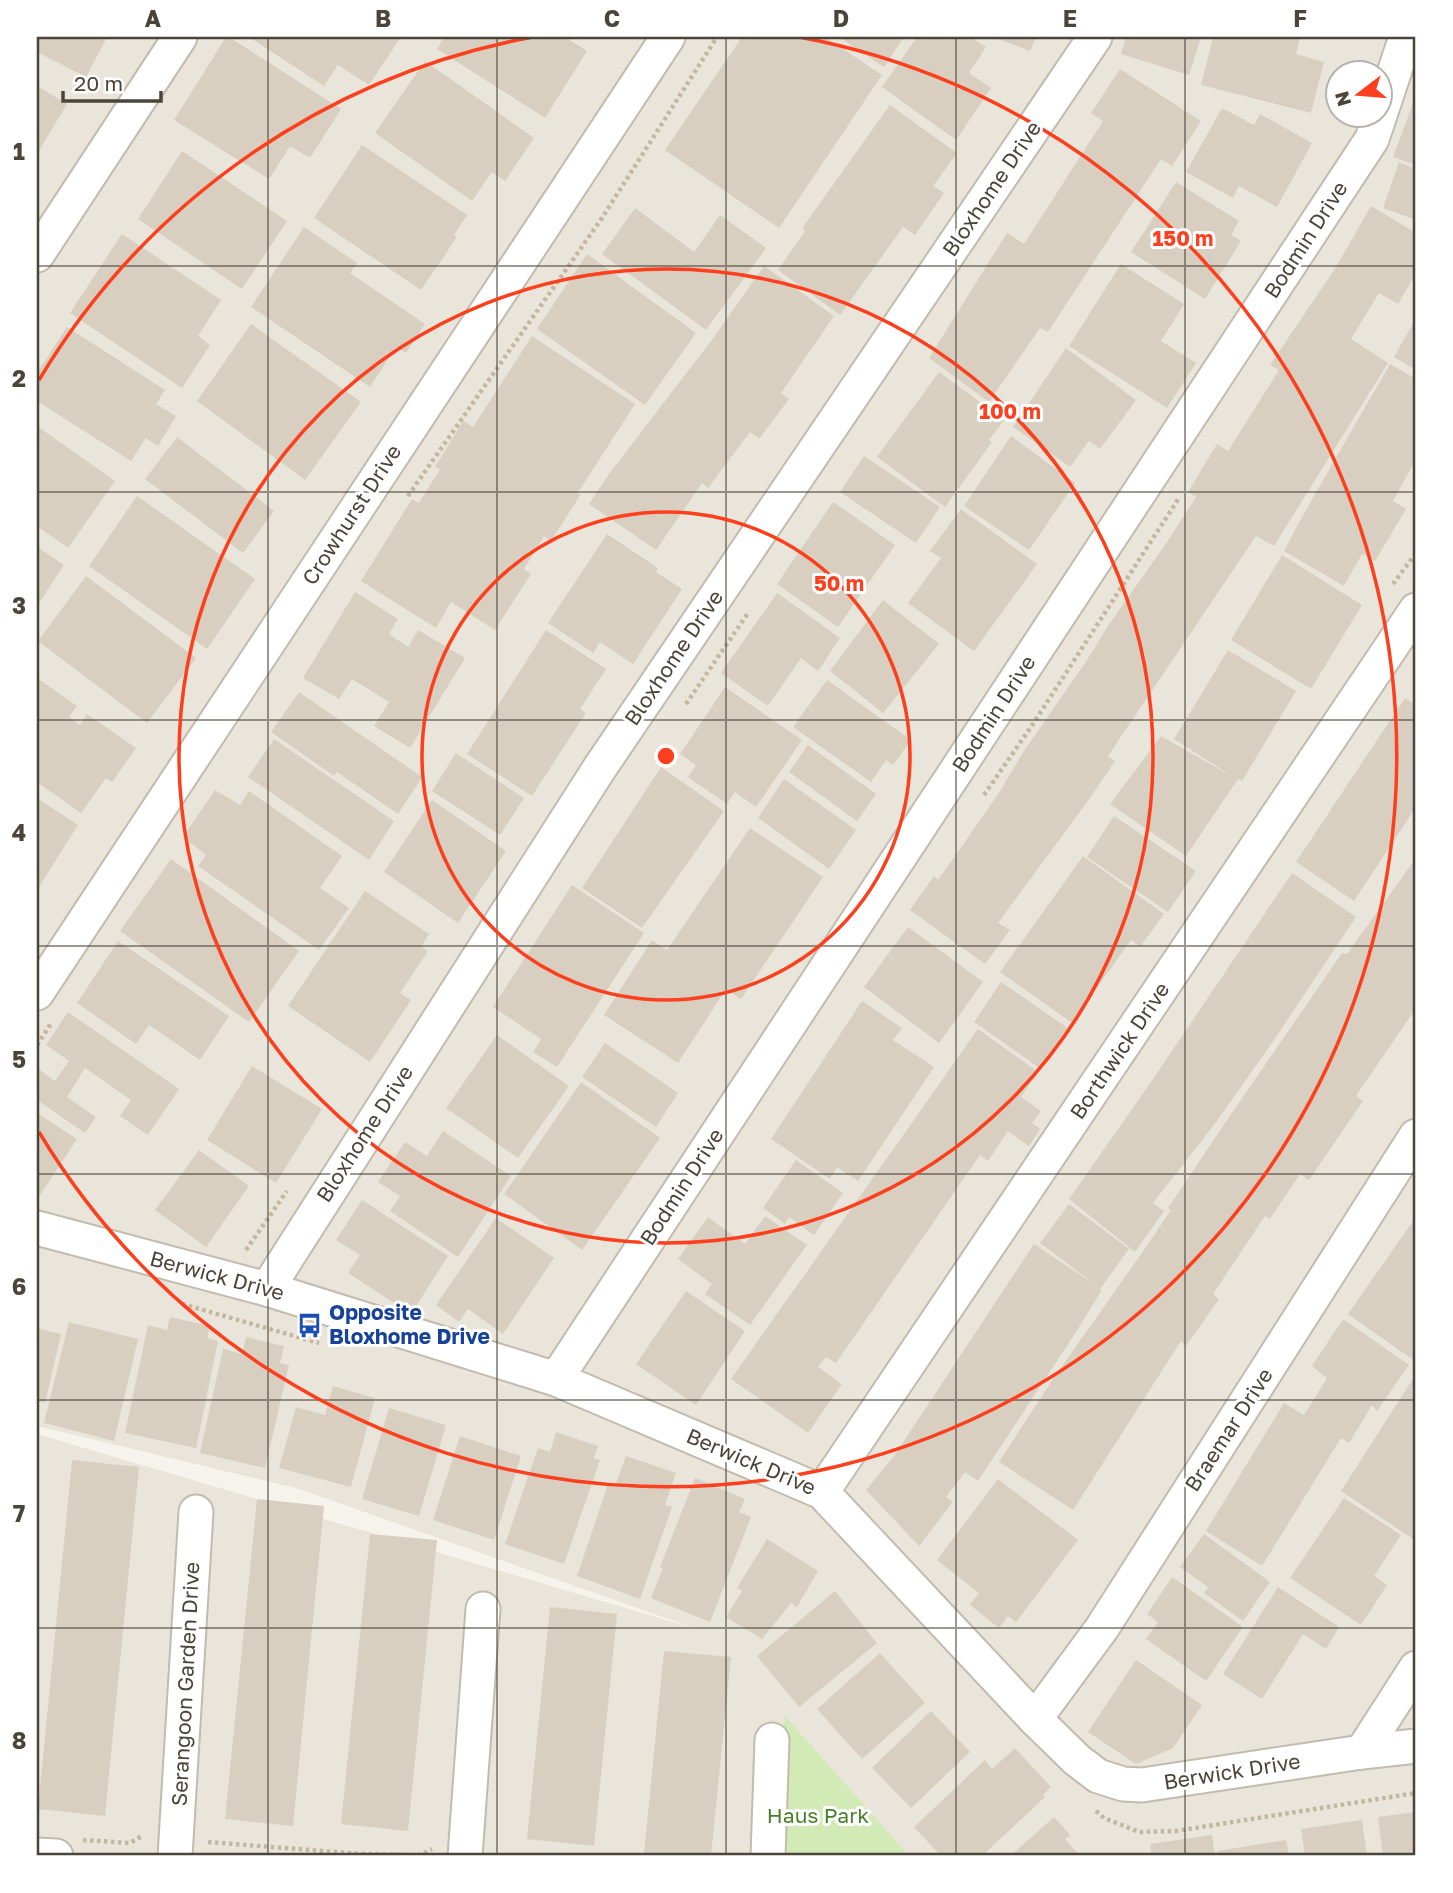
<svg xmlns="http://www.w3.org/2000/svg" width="1453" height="1893" font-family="'Golos Text',sans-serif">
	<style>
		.residential { fill: #eae5da; fill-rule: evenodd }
		.green { fill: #d2eab5 }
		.building { fill: #d8cfc1 }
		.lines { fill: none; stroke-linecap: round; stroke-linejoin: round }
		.minor-casing { stroke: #c2bbae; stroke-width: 37 }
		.path { stroke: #c4b79f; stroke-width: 4.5; stroke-dasharray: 3.5 3.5; stroke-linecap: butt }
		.minor { stroke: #fff; stroke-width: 33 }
		.grid { fill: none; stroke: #4b4439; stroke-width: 2; stroke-opacity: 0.55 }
		.ring { fill: none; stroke: #fc3f1d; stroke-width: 3.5 }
		.labels { text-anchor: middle; stroke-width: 6; stroke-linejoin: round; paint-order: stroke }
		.street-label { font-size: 21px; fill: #4b4439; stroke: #fff }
		.transit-label { font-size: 21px; font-weight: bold; fill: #164399; stroke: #fff; text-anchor: start }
		.park-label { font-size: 21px; fill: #4a7f2a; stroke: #fff }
		.centre { fill: #fc3f1d; stroke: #fff; stroke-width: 3.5 }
		.ring-label { font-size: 21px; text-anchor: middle; font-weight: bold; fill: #fc3f1d; stroke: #fff; stroke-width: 6; stroke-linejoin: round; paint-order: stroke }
		.neatline { fill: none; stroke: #4b4439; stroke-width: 2.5 }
		.grid-label { font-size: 23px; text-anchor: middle; font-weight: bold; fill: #4b4439 }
	</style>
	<rect width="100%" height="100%" fill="#f6f3ec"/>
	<path class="residential" d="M37 37H1416V1856H37V1434L700 1630 296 1488 37 1426ZM1338 74H1380V116H1338Z"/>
	<polygon class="green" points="785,1716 909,1856 774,1856"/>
	<g class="building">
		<polygon points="37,37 107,37 86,77 37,52"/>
		<polygon points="226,37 229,37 341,109 310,158 290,146 269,179 174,120"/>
		<polygon points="249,37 401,37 369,85 338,65 324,86"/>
		<polygon points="444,37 565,37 587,51 545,118 437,49"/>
		<polygon points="742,37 825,37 882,75 779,228 665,150"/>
		<polygon points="839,37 904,37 884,67"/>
		<polygon points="917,37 970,37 986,47 969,73 991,88 956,140 882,87"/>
		<polygon points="993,37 1036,37 1030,51"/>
		<polygon points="1126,37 1201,37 1189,75 1121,54"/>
		<polygon points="1213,37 1300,37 1296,54 1324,62 1311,113 1201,85"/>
		<polygon points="425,61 534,138 505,181 492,172 472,201 375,133"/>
		<polygon points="1120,69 1201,121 1172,166 1161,159 1048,332 1040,328 989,402 929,358 1007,233 1024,244 1103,121 1091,113"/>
		<polygon points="37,86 67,104 37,154"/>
		<polygon points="1416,95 1416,165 1393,157"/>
		<polygon points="890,105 957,153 933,186 944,193 915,235 903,227 840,315 778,270 805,231 803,227"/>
		<polygon points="1222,108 1254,125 1260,114 1312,143 1277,207 1239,186 1233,198 1186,172"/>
		<polygon points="362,145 467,215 454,235 457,237 421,290 314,218"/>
		<polygon points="182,151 287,221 242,289 138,219"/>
		<polygon points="1399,162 1416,169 1416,220 1383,208"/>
		<polygon points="1176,182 1239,221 1231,235 1241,241 1205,299 1131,252"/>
		<polygon points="1371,206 1416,233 1416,273 1398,304 1379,293 1351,339 1388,363 1274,546 1256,536 1108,756 1115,761 1090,798 998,923 1010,930 985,964 910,910 934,876 938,880 967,839 1000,791 1024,751 1087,660 1108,626 1167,542 1196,497 1188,492 1217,444 1228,451 1279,370 1270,365 1336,267"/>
		<polygon points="635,208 694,252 720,215 766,248 706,330 602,254"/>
		<polygon points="304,227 357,263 350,273 425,324 406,353 396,347 370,387 251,307"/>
		<polygon points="122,234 221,300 198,336 210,345 182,388 70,313"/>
		<polygon points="587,254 696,333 645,405 537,329"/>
		<polygon points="1121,264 1184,304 1161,341 1196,363 1167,408 1069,346"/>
		<polygon points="764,266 834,316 781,393 789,399 759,439 750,432 708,488 702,483 656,550 589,504 609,474 711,341"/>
		<polygon points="1416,318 1416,370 1394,357"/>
		<polygon points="251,324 361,402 305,480 197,401"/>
		<polygon points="67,327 165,390 156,404 176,416 158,446 146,438 131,461 37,401 37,373"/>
		<polygon points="532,336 635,404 577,494 581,494 551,541 544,536 524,569 531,574 495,630 451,602 436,628 361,581 412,499 419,503 440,469 435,467 463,421 473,427"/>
		<polygon points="1066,348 1136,400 1100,449 1089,441 1070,467 1013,427"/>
		<polygon points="1390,364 1416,379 1416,459 1393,501 1406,509 1375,561 1362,554 1344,586 1284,551 1302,517"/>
		<polygon points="939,372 1004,420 989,440 992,442 945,507 877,457"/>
		<polygon points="37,426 115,481 68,548 37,526"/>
		<polygon points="1011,436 1075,483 1029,550 964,506"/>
		<polygon points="177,437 274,511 243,553 145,479"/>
		<polygon points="864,456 940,507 916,543 840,492"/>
		<polygon points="137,496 255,579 207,649 89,566"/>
		<polygon points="833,502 895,545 838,627 777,584"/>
		<polygon points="961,509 1037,564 974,651 908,603 941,558 930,551"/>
		<polygon points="607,534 658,568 656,572 682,589 633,664 600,642 593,653 548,623"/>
		<polygon points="37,547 64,565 37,606"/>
		<polygon points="1282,555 1362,605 1311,689 1231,640"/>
		<polygon points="86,576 196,658 147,723 38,641"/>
		<polygon points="355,592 398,619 389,634 408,647 418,630 465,658 410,748 374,726 389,702 352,679 339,699 303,678"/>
		<polygon points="777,593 840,638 818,671 801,658 768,706 721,673"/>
		<polygon points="883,600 939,644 883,713 830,671"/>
		<polygon points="546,630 606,669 580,709 586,713 532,796 467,754"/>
		<polygon points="1228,650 1296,691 1242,781 1238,779 1186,856 1110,804 1161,736 1233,777 1174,739"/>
		<polygon points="37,678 77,706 69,717 80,725 87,714 136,748 112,782 106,778 81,813 37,782"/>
		<polygon points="827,680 911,740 893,765 886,760 871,782 793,727"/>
		<polygon points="725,687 802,740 756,807 735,792 727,804 688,777 696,765 680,754"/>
		<polygon points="299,692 422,777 398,814 337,772 334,776 271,732"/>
		<polygon points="1405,698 1416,705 1416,807 1354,901 1296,862"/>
		<polygon points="274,739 394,821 369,860 248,777"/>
		<polygon points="808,745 876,794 857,821 789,772"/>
		<polygon points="456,753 524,798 500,835 432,791"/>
		<polygon points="661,767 724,811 642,928 582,888"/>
		<polygon points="784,779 856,830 829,869 758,818"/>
		<polygon points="215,790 240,805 249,791 342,856 320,888 349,908 319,950 198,866 206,855 183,837"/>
		<polygon points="37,798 78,825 37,890"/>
		<polygon points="432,800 506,851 458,923 384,872"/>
		<polygon points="1114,816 1196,871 1168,912 1087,857"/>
		<polygon points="750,828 823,877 741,999 726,989 678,1063 604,1015 652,940 667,950"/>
		<polygon points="1083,856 1164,914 1140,947 1131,940 1072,1023 1000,972"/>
		<polygon points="1416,858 1416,1008 1356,1096 1363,1101 1309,1180 1300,1174 1270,1219 1265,1216 1213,1294 1219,1299 1186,1346 1181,1341 1073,1510 999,1462 1053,1379 1146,1247 1171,1210 1168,1208 1225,1123 1342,953 1347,954"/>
		<polygon points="171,859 299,951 249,1022 120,931"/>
		<polygon points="1292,873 1356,917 1274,1040 1214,1125 1153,1203 1164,1211 1135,1252 1069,1199 1151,1082"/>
		<polygon points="572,885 644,933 557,1067 533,1052 541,1039 493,1007"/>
		<polygon points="365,891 429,934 421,947 428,951 400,993 411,1000 370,1062 288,1006"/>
		<polygon points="908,927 983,982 939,1043 864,987"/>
		<polygon points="118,941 229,1016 200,1060 149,1025 136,1044 77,1003"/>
		<polygon points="1001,982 1069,1029 1041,1069 974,1022"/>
		<polygon points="862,1001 902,1028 893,1040 934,1067 858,1181 837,1167 830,1179 771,1139"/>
		<polygon points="68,1012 179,1089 148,1135 120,1116 131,1100 85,1068 67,1097 96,1117 85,1133 37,1100 37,1068 55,1081 69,1061 46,1045"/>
		<polygon points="978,1029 1038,1072 1021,1097 1041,1111 1032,1123 1040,1129 1029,1146 1008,1131 988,1161 980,1155 836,1363 826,1357 818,1367 842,1384 808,1433 731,1379"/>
		<polygon points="497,1035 569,1086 518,1158 446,1108"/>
		<polygon points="605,1043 678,1093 656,1127 582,1077"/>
		<polygon points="252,1066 322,1109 276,1183 207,1140"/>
		<polygon points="581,1082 660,1138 582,1250 504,1194"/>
		<polygon points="37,1113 77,1139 40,1195 37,1192"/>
		<polygon points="443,1131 511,1176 458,1257 390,1211 400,1196 378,1182 405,1142 427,1156"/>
		<polygon points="199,1150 249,1186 206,1247 155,1210"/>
		<polygon points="796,1160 843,1193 814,1235 789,1217 785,1224 763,1208"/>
		<polygon points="362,1200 448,1256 411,1314 348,1273 360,1255 336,1240"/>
		<polygon points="1069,1204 1129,1249 1100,1289 1102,1290 1074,1335 978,1481 965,1472 946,1497 953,1502 919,1546 866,1490 894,1456 1034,1244 1097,1286 1040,1243"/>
		<polygon points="765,1216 807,1245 750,1325 705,1294 712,1284 678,1259 708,1217 745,1244"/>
		<polygon points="1416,1217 1416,1362 1348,1314"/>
		<polygon points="496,1218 554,1258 503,1334 468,1309 459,1322 436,1305"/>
		<polygon points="686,1291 745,1331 696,1405 636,1364"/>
		<polygon points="170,1317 210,1326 207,1338 218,1341 196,1448 125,1433 148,1325 167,1330"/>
		<polygon points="1343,1319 1409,1365 1377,1411 1372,1405 1349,1443 1341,1438 1262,1566 1206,1531 1284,1403 1304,1415 1327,1378 1312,1366"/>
		<polygon points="69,1322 138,1339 114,1441 44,1423"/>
		<polygon points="37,1328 61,1334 45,1403 37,1401"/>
		<polygon points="246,1337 284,1346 280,1363 289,1365 265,1468 200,1453 223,1349 242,1354"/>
		<polygon points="1416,1374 1416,1541 1341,1491"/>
		<polygon points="333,1386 375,1398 351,1487 279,1468 296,1407 325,1415"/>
		<polygon points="389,1408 446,1425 419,1516 362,1499"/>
		<polygon points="556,1432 598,1446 594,1458 600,1460 564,1564 505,1544 538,1448 550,1452"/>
		<polygon points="460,1436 521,1456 494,1540 433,1520"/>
		<polygon points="626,1456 676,1473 665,1505 672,1507 640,1599 577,1576 608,1484 615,1486"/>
		<polygon points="72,1460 139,1467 105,1816 38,1809"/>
		<polygon points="695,1478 745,1499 739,1512 751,1517 710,1622 651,1598 663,1568 660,1567"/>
		<polygon points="998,1479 1078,1540 1016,1622 1008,1616 999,1628 970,1605 979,1593 937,1560"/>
		<polygon points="1344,1498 1401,1535 1374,1576 1387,1585 1361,1625 1290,1578"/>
		<polygon points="257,1499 324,1506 293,1826 225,1819"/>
		<polygon points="370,1534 437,1540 408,1831 341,1824"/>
		<polygon points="1204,1534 1270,1582 1243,1621 1204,1593 1208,1587 1180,1567"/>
		<polygon points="767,1539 818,1571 797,1607 791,1603 762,1639 726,1617 742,1591 737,1588"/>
		<polygon points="1172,1577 1243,1627 1206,1681 1146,1639 1158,1622 1147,1614"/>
		<polygon points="1278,1587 1339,1627 1326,1649 1303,1634 1262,1699 1223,1674"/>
		<polygon points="835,1591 877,1643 799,1707 757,1656"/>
		<polygon points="550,1607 617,1614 594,1846 527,1839"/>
		<polygon points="664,1651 731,1657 711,1856 668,1856 644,1854"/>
		<polygon points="880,1653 925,1703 862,1759 817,1709"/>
		<polygon points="1136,1660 1202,1705 1173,1748 1136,1764 1088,1732"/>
		<polygon points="931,1711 970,1752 911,1808 872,1768"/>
		<polygon points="1015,1748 1051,1787 1043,1795 1045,1797 982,1856 941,1856 914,1827 985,1760 992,1769"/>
		<polygon points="1416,1812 1416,1856 1383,1856 1378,1817"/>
		<polygon points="1054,1817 1070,1835 1065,1839 1080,1856 1010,1856"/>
		<polygon points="1362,1820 1367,1856 1305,1856 1301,1829"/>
		<polygon points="1212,1835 1215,1856 1152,1856 1150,1844"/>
		<polygon points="1286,1840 1289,1856 1218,1856 1217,1851"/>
	</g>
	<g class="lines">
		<defs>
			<g id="minor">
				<polyline points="37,255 180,37"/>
				<polyline points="37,993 668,37"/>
				<polyline points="37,1228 267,1289 556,1379 822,1492 1035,1719 1077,1760 1098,1776 1123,1784 1142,1785 1362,1752 1416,1746"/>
				<polyline points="267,1289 599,769 1095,37"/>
				<polyline points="556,1379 1372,139 1406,37"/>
				<polyline points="822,1492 1416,610"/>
				<polyline points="1035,1719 1102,1628 1416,1136"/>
				<polyline points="1362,1752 1416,1668"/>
				<polyline points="37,1855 56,1856"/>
				<polyline points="175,1856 196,1512"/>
				<polyline points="465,1856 483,1609"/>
				<polyline points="768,1856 772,1740"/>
			</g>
		</defs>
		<use href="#minor" class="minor-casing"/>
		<g class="path">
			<polyline points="408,496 602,218 717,37"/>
			<polyline points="1393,584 1416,553"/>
			<polyline points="686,704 748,613"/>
			<polyline points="984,795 1033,724 1179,498"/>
			<polyline points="37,1045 52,1022"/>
			<polyline points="246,1250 287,1191"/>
			<polyline points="182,1304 319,1343"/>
			<polyline points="1096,1811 1104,1818 1139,1832 1176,1831 1416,1793"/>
			<polyline points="83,1840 130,1843 142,1836"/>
			<polyline points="208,1842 362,1854 420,1855 432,1849"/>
		</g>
		<use href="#minor" class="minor"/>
	</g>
	<path class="grid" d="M268 37V1856M497 37V1856M726 37V1856M956 37V1856M1185 37V1856M37 266H1416M37 492H1416M37 720H1416M37 946H1416M37 1174H1416M37 1400H1416M37 1628H1416"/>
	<g class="ring">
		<circle cx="666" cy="756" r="244"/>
		<circle cx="666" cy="756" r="487"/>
		<path d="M39 380A731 731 0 0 1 533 37M799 37A731 731 0 1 1 39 1132"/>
	</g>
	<defs>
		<symbol id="bus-bare" viewBox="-9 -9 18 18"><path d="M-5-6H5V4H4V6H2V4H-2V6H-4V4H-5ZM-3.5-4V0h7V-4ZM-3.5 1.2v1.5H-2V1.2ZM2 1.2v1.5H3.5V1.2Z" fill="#1a4fb4" stroke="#fff" stroke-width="2.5" paint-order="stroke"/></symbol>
	</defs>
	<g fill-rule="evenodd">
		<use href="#bus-bare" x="292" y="1308" width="35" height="35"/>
	</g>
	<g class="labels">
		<g class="street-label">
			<text transform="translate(992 189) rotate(-56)" y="7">Bloxhome Drive</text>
			<text transform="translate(1306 240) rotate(-57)" y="7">Bodmin Drive</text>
			<text transform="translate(352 515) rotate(-57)" y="7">Crowhurst Drive</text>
			<text transform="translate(674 658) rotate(-56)" y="7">Bloxhome Drive</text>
			<text transform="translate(994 714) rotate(-57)" y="7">Bodmin Drive</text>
			<text transform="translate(1120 1051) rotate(-56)" y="7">Borthwick Drive</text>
			<text transform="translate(365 1134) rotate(-57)" y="7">Bloxhome Drive</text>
			<text transform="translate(682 1187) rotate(-57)" y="7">Bodmin Drive</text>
			<text transform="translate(217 1276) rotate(15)" y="7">Berwick Drive</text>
			<text transform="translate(1229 1430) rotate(-57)" y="7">Braemar Drive</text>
			<text transform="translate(751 1462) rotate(23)" y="7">Berwick Drive</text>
			<text transform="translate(186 1684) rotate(-87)" y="7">Serangoon Garden Drive</text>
			<text transform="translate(1232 1772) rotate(-9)" y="7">Berwick Drive</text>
		</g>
		<g class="transit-label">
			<text x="329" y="1320">Opposite<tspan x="329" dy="24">Bloxhome Drive</tspan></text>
		</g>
		<g class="park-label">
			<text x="818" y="1823">Haus Park</text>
		</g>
	</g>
	<circle cx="666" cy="756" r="10" class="centre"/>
	<g class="ring-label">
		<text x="1183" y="246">150 m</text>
		<text x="1010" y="419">100 m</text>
		<text x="839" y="591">50 m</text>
	</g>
	<rect width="1453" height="1893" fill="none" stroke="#ffffff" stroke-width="77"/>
	<g transform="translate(1359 94) rotate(254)"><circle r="33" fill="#ffffff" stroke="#b7b4b0" stroke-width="2"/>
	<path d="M0-5L12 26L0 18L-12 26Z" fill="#fc3f1d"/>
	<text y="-10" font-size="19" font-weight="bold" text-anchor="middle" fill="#4b4439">N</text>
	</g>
	<path d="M63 91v10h98v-10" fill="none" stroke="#4b4439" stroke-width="3.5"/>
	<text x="74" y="91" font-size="21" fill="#4b4439" stroke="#ffffff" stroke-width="5" paint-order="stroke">20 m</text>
	<rect x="38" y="38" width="1376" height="1816" class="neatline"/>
	<g class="grid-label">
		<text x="153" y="27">A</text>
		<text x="383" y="27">B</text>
		<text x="612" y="27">C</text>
		<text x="841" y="27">D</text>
		<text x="1070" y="27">E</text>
		<text x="1300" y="27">F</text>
		<text x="19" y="160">1</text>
		<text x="19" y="387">2</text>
		<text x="19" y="614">3</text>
		<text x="19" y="841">4</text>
		<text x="19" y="1068">5</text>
		<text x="19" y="1295">6</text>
		<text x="19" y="1522">7</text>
		<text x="19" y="1749">8</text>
	</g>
</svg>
